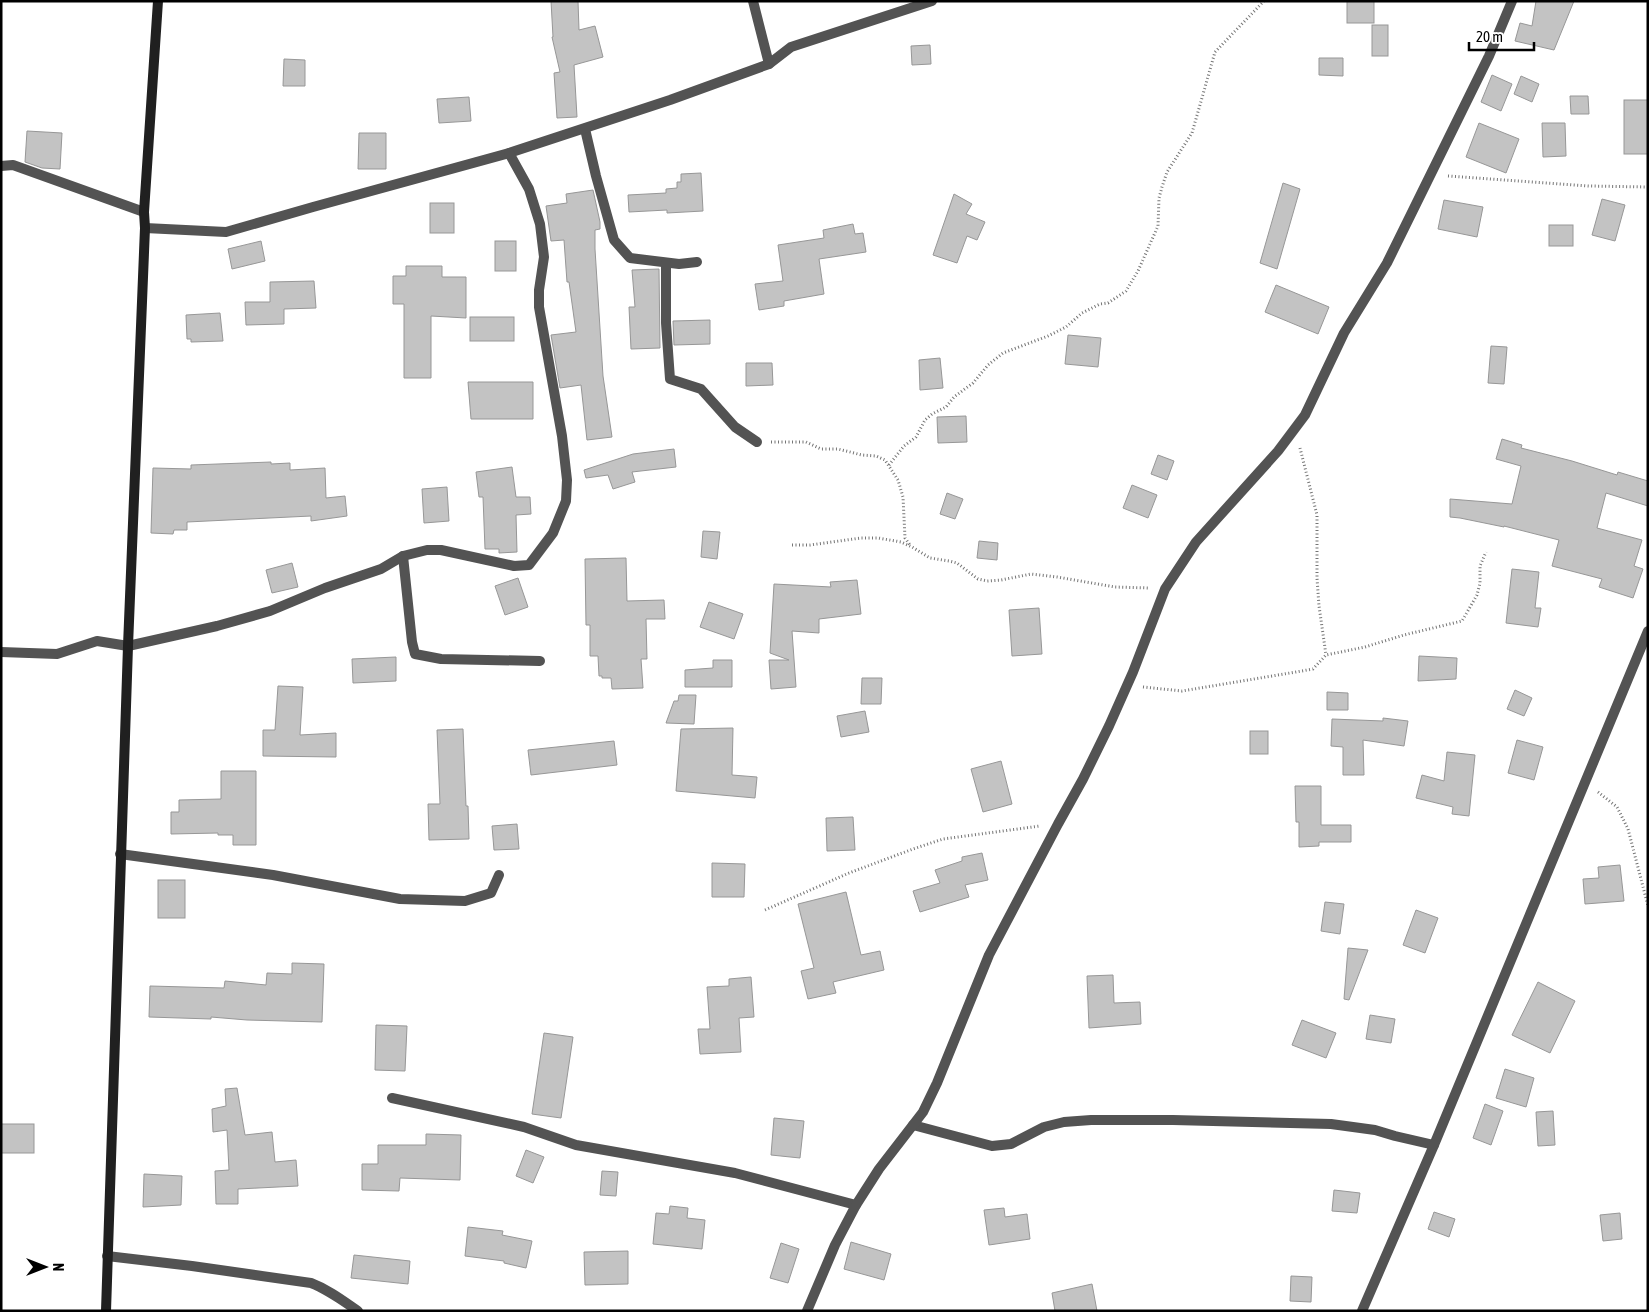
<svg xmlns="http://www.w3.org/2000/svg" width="1649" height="1312" font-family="'Asap Condensed',sans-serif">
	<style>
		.building { fill: #c3c3c3; stroke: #979797 }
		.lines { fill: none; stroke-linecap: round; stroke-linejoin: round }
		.path { stroke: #757575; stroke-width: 3; stroke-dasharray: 1 2.5; stroke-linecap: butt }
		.street { stroke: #535353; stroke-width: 10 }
		.secondary { stroke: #202020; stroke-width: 10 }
	</style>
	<rect width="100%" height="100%" fill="#fff"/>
	<g class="building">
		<polygon points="551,1 578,1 579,30 595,26 603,57 574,65 577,117 557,118 554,73 560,72 552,37 553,37"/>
		<rect x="1347" y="1" width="27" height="22"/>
		<polygon points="1536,1 1574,1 1554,50 1515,41 1520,23 1532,26"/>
		<rect x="1372" y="25" width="16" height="31"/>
		<polygon points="930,45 931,64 912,65 911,46"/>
		<polygon points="1319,58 1343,58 1343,76 1319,75"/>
		<polygon points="284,59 305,60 305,86 283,86"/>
		<polygon points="1492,75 1512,84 1501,111 1481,102"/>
		<polygon points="1521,76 1539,84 1532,102 1514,94"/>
		<polygon points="1570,96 1588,96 1589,114 1571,114"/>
		<polygon points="469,97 471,121 439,123 437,99"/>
		<rect x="1624" y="100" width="24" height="54"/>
		<polygon points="1479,123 1519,139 1506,173 1466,157"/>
		<polygon points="1542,123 1565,123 1566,156 1543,157"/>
		<polygon points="27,131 62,133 60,169 42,168 25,162"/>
		<polygon points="359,133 386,133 386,169 358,169"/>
		<polygon points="701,173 703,211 667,213 667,210 629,212 628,195 666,193 666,189 677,188 677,182 681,182 681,174"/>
		<polygon points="1283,183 1300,189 1277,269 1260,263"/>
		<polygon points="593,190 600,222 600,229 595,230 595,249 603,376 612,437 587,440 581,385 560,388 551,335 576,332 569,282 567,282 564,240 551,241 546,206 567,203 566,194"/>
		<polygon points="954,194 972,204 966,214 985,222 977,240 967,236 957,263 933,255"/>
		<polygon points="1602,199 1625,205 1615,241 1592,235"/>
		<polygon points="1444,200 1483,207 1477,237 1438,229"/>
		<rect x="430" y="203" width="24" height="30"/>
		<polygon points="853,224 855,234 863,233 866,252 819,259 824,294 784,301 784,306 759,310 755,284 783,281 778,245 824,238 823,230"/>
		<rect x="1549" y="225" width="24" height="21"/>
		<polygon points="261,241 265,261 232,269 228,249"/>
		<rect x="495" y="241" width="21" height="30"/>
		<polygon points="406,266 442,266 442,277 466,277 466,318 431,316 431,378 404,378 404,304 393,304 393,276 406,276"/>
		<polygon points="659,269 660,348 631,349 629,307 635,307 632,270"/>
		<polygon points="314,281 316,308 284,309 284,324 246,325 245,302 270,302 270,282"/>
		<polygon points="1276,285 1329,307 1318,334 1265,312"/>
		<polygon points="220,313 223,341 191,342 191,339 187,339 186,315"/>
		<rect x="470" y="317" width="44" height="24"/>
		<polygon points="710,320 710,344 674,345 673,321"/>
		<polygon points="1068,335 1101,338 1098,367 1065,364"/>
		<polygon points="1491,346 1507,347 1504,384 1488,383"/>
		<polygon points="940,358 943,388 920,390 919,360"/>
		<polygon points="746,363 772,363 773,385 746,386"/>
		<polygon points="468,382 533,382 533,419 471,419"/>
		<polygon points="966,416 967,442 938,443 937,417"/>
		<polygon points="1502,439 1522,445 1521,448 1572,461 1617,475 1618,472 1648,481 1648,506 1606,493 1597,528 1642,540 1634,566 1643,569 1633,598 1599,587 1602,579 1552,566 1559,540 1504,526 1504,527 1460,518 1450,517 1450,499 1512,504 1521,466 1496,459"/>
		<polygon points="674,449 676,467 632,472 635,482 613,489 608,475 586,478 584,470 633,454"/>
		<polygon points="1158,455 1174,461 1167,480 1151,474"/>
		<polygon points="271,462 271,464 290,463 290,470 325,468 326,498 345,496 347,516 311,521 311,516 187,522 187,530 174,530 173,534 151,533 153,468 191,469 191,465"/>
		<polygon points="512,467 516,497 530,497 531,514 516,515 517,552 499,553 499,549 485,549 483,497 479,497 476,472"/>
		<polygon points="1132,485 1157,495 1148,518 1123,508"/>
		<polygon points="447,487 449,521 424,523 422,489"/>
		<polygon points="947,493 963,499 955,519 940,514"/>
		<polygon points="703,531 720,532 717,559 701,557"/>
		<polygon points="979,541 998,543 997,560 977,558"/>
		<polygon points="626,558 627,601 664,600 665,619 646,619 647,659 641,659 643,688 612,689 611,678 602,678 602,676 599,676 598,656 590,656 590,625 586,625 585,559"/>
		<polygon points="292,563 298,587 272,593 266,570"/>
		<polygon points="1512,569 1539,572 1535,608 1541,608 1538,627 1506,623"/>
		<polygon points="518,578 528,607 505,615 495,586"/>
		<polygon points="857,580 861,614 819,619 819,633 792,631 796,687 771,689 769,660 789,660 770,653 774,584 831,587 830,582"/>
		<polygon points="709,602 743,614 734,639 700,627"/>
		<polygon points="1039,608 1042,654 1012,656 1009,610"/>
		<polygon points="1419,656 1457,658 1456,679 1418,681"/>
		<polygon points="396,657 396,681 353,683 352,659"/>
		<polygon points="713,660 732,660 732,687 685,687 685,670 713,668"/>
		<polygon points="862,678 882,678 881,704 861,704"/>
		<polygon points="278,686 303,687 300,735 336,733 336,757 263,756 263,730 275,730"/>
		<polygon points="1515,690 1532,698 1524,716 1507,709"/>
		<polygon points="1327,692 1348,693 1348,710 1327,710"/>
		<polygon points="679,695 696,695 694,724 666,723 674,701 678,701"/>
		<polygon points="865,711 869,732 841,737 837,716"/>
		<polygon points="1383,718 1408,721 1404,746 1363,740 1364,775 1343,775 1343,747 1331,746 1332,719 1383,721"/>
		<polygon points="733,728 732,775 757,777 755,798 676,791 681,729"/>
		<polygon points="463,729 466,806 468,806 469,839 429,840 428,804 440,804 437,730"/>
		<rect x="1250" y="731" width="18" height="23"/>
		<polygon points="1517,740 1543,747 1534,780 1508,773"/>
		<polygon points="614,741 617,765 531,775 528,750"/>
		<polygon points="1447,752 1475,755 1469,816 1452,814 1453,807 1416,798 1422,775 1444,781"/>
		<polygon points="1001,761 1012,804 983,812 971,769"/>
		<polygon points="221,771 256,771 256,845 233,845 233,835 218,835 218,833 171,834 171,812 179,812 179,800 221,799"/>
		<polygon points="1295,786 1321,786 1321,825 1351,825 1351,842 1319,842 1319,846 1299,847 1299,822 1296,822"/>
		<polygon points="853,817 855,850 827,851 826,818"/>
		<polygon points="517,824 519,849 494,850 492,826"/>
		<polygon points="982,853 988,880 965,885 969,897 920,912 913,891 940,883 935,870 962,861 962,857"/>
		<polygon points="712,863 745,864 744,897 712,897"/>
		<polygon points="1620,865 1624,901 1585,904 1583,879 1599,878 1598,867"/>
		<rect x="158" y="880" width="27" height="38"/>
		<polygon points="846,892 861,955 880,951 884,970 833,982 836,993 808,999 801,971 814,968 798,904"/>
		<polygon points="1325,902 1344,904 1340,934 1321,931"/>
		<polygon points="1416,910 1438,918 1425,953 1403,945"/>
		<polygon points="1348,948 1368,950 1349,1000 1344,999"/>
		<polygon points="292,963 324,964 322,1022 247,1020 211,1017 211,1019 149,1017 150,986 224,988 225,981 266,985 267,973 292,974"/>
		<polygon points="1113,975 1114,1003 1140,1002 1141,1024 1089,1028 1087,976"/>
		<polygon points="751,977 754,1017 739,1018 741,1052 700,1054 698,1029 710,1029 707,987 729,986 729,979"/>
		<polygon points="1538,982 1575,1001 1550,1053 1512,1035"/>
		<polygon points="1370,1015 1395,1019 1391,1043 1366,1039"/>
		<polygon points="1302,1020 1336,1033 1326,1058 1292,1045"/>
		<polygon points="376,1025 407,1026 405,1071 375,1070"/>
		<polygon points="544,1033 573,1037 561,1118 532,1114"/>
		<polygon points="1505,1069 1534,1078 1526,1107 1496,1098"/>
		<polygon points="237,1088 245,1135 272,1132 275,1162 296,1160 298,1186 238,1189 238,1204 216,1204 215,1171 229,1170 227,1130 213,1132 212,1109 226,1106 225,1089"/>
		<polygon points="1485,1104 1503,1111 1491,1145 1473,1138"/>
		<polygon points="1553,1111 1555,1145 1538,1146 1536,1112"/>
		<polygon points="774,1118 804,1121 800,1158 771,1155"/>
		<rect x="1" y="1124" width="33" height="29"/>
		<polygon points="426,1134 461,1135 460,1180 400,1178 399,1191 362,1190 362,1164 378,1164 378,1145 426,1145"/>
		<polygon points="526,1150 544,1157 533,1183 516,1176"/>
		<polygon points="602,1171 618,1172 616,1196 600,1195"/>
		<polygon points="144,1174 182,1176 181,1205 143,1207"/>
		<polygon points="1334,1190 1360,1193 1357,1213 1332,1211"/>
		<polygon points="670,1206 688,1208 687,1218 705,1220 702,1249 653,1244 656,1213 669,1214"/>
		<polygon points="1004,1208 1005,1217 1027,1214 1030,1239 989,1245 984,1210"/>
		<polygon points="1434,1212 1455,1219 1449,1237 1428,1229"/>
		<polygon points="1620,1213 1622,1239 1603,1241 1600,1215"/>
		<polygon points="468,1227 503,1231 502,1235 532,1241 526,1268 504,1263 504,1261 465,1256"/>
		<polygon points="851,1242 891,1254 884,1280 844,1269"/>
		<polygon points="781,1243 799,1249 788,1283 770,1278"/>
		<polygon points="628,1251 628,1284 585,1285 584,1252"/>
		<polygon points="354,1255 410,1261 408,1284 351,1278"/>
		<polygon points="1291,1276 1312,1277 1311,1302 1290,1301"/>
		<polygon points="1092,1284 1097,1311 1055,1311 1052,1293"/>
	</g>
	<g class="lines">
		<g class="path">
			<polyline points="1448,176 1589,186 1648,187"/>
			<polyline points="771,442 806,442 821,449 838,449 862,455 876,456 885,460 898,480 903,497 905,538 910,545"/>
			<polyline points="1300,448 1317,515 1317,578 1319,606 1326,655"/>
			<polyline points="889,465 904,446 916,437 925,420 932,414 946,407 954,397 973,383 988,365 1003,353 1048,336 1066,327 1082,313 1100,304 1108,303 1126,291 1138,271 1158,226 1159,198 1162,187 1167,172 1192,133 1215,52 1264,1"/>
			<polyline points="792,545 810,545 861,538 878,538 901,542 912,547 930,558 949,561 957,563 978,579 987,581 1001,580 1031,574 1057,577 1115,587 1149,588"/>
			<polyline points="1143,687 1182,691 1296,672 1313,669 1326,655 1365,647 1404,635 1462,621 1477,595 1480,583 1480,566 1486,552"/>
			<polyline points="1598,792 1617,807 1628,829 1648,906"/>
			<polyline points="765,910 849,873 913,849 943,839 1040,826"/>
		</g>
		<g class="street">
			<polyline points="753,1 769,64"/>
			<polyline points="585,129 596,176 614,240 630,258 679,264 697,262"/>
			<polyline points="1,166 13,165 144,212"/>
			<polyline points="145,228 226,232 313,207 509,153 670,100 769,64 791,47 932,1"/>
			<polyline points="666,263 666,323 670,379 701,389 735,427 757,442"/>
			<polyline points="403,556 412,642 415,654 441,659 540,661"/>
			<polyline points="1,652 57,654 97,641 128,646 217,626 270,611 325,588 381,569 403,556 427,550 441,550 514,566 529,565 553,533 566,501 567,480 562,436 539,307 539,290 544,257 540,224 529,189 509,153"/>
			<polyline points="120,854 273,875 400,899 465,901 491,893 499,875"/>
			<polyline points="392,1098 524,1127 576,1145 735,1173 856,1205"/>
			<polyline points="913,1125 992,1146 1011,1144 1044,1127 1064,1122 1091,1120 1173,1120 1331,1124 1375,1130 1395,1136 1434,1145"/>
			<path d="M107 1256 192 1266 311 1283C329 1290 342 1300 358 1311"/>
			<polyline points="807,1311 835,1245 856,1205 879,1169 923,1112 937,1083 989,955 1058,824 1083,779 1109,726 1133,672 1165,589 1196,542 1278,451 1305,415 1344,333 1387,263 1489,56 1512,1"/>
			<polyline points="1362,1311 1434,1145 1648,631"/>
		</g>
		<polyline class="secondary" points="106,1311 128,646 145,228 144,212 158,1"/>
	</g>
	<rect width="1649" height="1312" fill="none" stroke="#000000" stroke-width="5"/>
	<g transform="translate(45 1267) rotate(90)" stroke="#ffffff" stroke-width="4" paint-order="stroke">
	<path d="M0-4L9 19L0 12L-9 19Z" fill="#000000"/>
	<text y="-8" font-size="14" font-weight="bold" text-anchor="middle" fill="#000000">N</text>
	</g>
	<path d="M1469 42v8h65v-8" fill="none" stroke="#000000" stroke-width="2.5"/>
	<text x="1476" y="42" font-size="15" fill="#000000" stroke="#ffffff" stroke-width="4" paint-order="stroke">20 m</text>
</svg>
